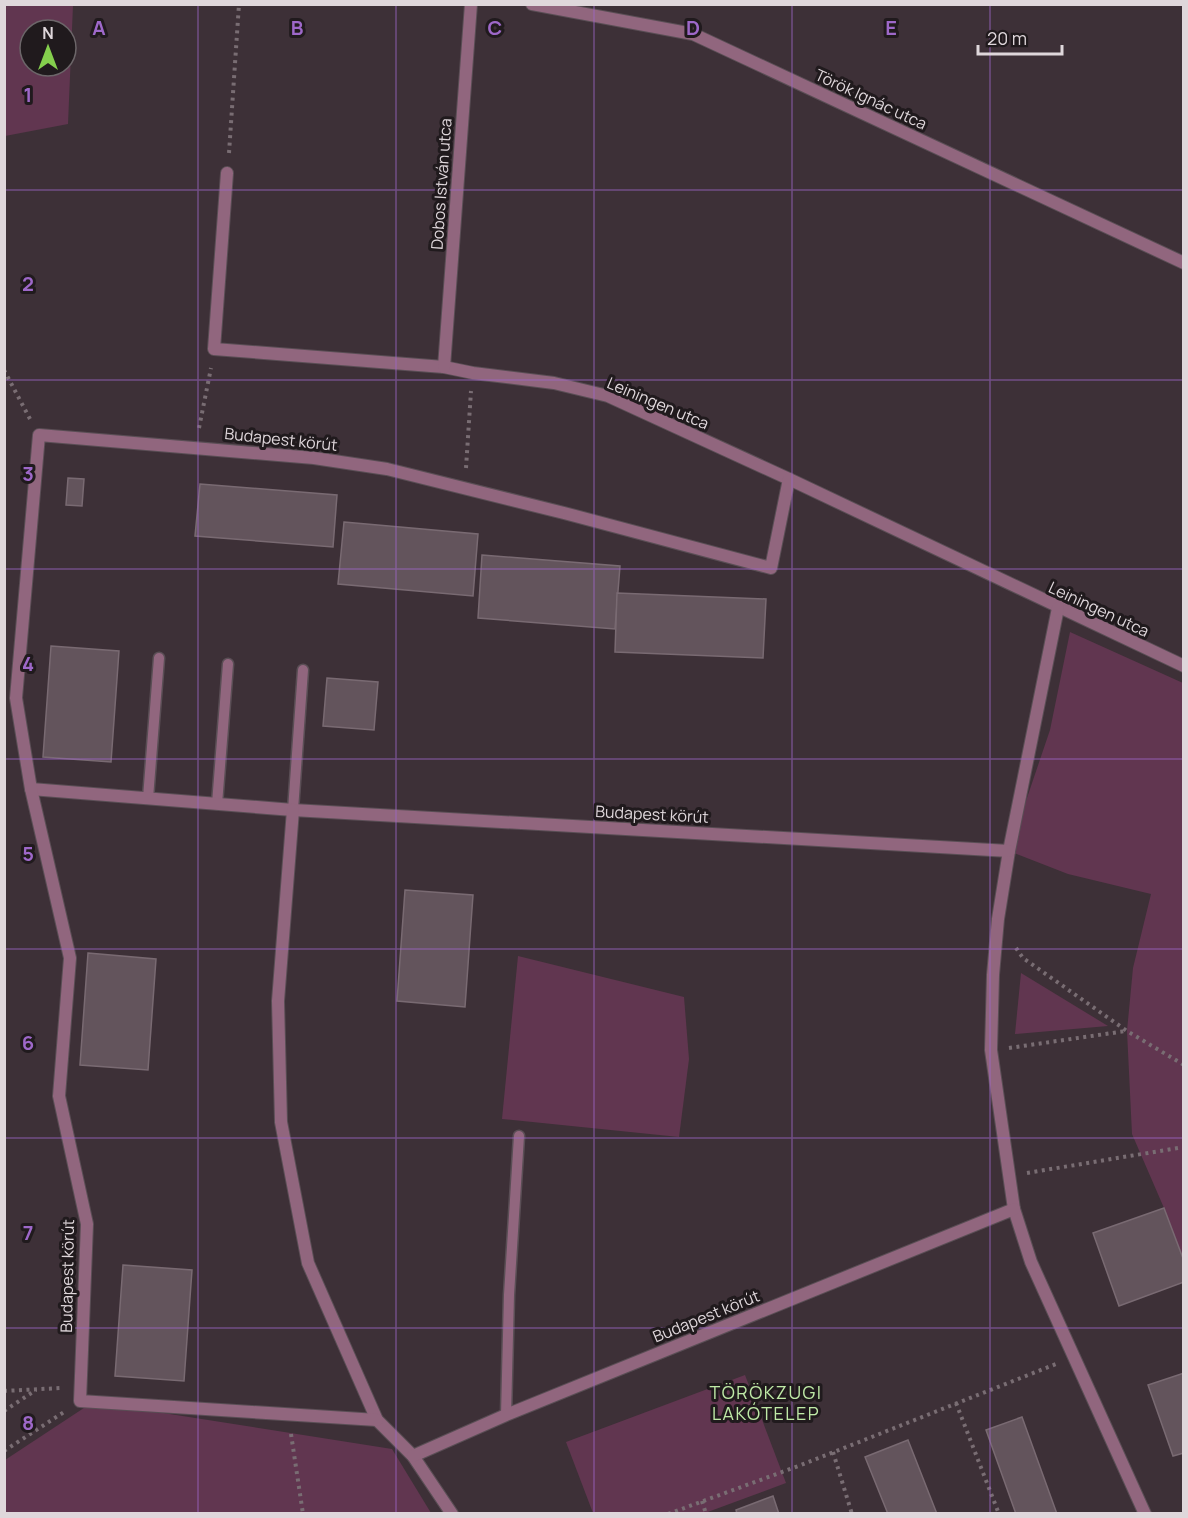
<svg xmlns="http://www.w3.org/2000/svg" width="1188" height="1518" font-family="Manrope,sans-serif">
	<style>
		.green { fill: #613650; fill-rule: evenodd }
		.building { fill: #63545c; stroke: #796a72; stroke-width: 1.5 }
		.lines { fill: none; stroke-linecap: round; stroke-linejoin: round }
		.lane-casing { stroke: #5a4e55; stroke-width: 13 }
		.street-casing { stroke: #5a4e55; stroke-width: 14 }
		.path { stroke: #796d73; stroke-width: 4; stroke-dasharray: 3 4.5; stroke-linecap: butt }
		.lane { stroke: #91667e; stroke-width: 10 }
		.street { stroke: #91667e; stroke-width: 12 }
		.grid { fill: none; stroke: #9e68c9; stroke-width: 1.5; stroke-opacity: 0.55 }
		.labels { text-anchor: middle; stroke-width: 6; stroke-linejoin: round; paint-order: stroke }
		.street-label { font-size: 16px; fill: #dfd7db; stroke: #201a1d }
		.neighbourhood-label { font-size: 18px; letter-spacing: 1.5px; fill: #bfeaa7; stroke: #201a1d }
		.grid-label { font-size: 20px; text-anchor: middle; font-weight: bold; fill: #9e68c9; stroke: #201a1d; stroke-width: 6; stroke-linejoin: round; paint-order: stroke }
	</style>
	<rect width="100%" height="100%" fill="#3d3037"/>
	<g class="green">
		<path d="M5 4 73 5 68 124 5 136ZM30 30H66V66H30Z"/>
		<polygon points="1070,632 1183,683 1183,1261 1164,1208 1132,1134 1127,1031 1133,968 1151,894 1068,874 1009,851 1050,730"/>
		<polygon points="518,956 684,997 689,1059 679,1137 502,1119"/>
		<polygon points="1021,973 1108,1026 1015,1034"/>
		<polygon points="745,1375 786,1483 705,1513 593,1513 566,1442"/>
		<polygon points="93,1402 392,1449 431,1513 5,1514 5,1460"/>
	</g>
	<g class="building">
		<polygon points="68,478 84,479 82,506 66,505"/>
		<polygon points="200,484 337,495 333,547 195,536"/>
		<polygon points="344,522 478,534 473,596 338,584"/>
		<polygon points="482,555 620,566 615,629 478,618"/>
		<polygon points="617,593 766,599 763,658 615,652"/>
		<polygon points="51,646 119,651 111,762 43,757"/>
		<polygon points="327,678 378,682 374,730 323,726"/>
		<polygon points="405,890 473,895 465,1007 397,1001"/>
		<polygon points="88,953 156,959 148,1070 80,1065"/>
		<polygon points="1164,1208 1184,1261 1184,1282 1119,1306 1093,1233"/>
		<polygon points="123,1265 192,1270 184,1381 115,1376"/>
		<polygon points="1184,1373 1184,1453 1173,1456 1148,1385"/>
		<polygon points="1022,1417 1057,1514 1016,1514 986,1430"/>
		<polygon points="908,1440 937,1514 888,1514 865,1457"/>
		<polygon points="773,1496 779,1514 737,1514 736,1510"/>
	</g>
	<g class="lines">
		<defs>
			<g id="lane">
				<polyline points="148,798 159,658"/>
				<polyline points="217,804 228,664"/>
				<polyline points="293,810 303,670"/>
				<polyline points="506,1415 509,1295 519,1136"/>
			</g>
			<g id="street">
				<polyline points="532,4 693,34 1184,263"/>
				<polyline points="227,173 214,349 444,367 473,373 554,383 608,396 789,479 1184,666"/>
				<polyline points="444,367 471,4"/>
				<polyline points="1058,608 1009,851 998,919 993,975 991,1050 1014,1209 1031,1262 1145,1514"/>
				<polyline points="31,789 293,810 1009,851"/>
				<polyline points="293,810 278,1001 281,1122 308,1263 377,1420 413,1456 452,1514"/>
				<polyline points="377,1420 80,1401 87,1224 59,1096 70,958 31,789 16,698 39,435 314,458 387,469 564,513 771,568 789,479"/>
				<polyline points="413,1456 506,1415 1014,1209"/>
			</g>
		</defs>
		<use href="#lane" class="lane-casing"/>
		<use href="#street" class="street-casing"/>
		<g class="path">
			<polyline points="229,153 239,4"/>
			<polyline points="4,370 30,419"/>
			<polyline points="199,428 211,368"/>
			<polyline points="466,468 471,391"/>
			<polyline points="1016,948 1023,958 1127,1031 1184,1065"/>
			<polyline points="1009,1048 1126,1031"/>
			<polyline points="1027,1173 1184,1147"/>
			<polyline points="4,1391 61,1388"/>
			<polyline points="956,1403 999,1514"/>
			<polyline points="4,1411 36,1390"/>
			<polyline points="291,1434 303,1514"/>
			<polyline points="4,1451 64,1412"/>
			<polyline points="833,1452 852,1514"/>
			<polyline points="702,1501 706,1514"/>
			<polyline points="668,1514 801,1465 1056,1364"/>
		</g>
		<use href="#lane" class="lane"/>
		<use href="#street" class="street"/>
	</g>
	<path class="grid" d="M198 4V1514M396 4V1514M594 4V1514M792 4V1514M990 4V1514M4 190H1184M4 380H1184M4 569H1184M4 759H1184M4 949H1184M4 1138H1184M4 1328H1184"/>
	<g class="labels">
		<g class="street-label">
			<text transform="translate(871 99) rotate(25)" y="6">Török Ignác utca</text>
			<text transform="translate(441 184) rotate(-86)" y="6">Dobos István utca</text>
			<text transform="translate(658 403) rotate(23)" y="6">Leiningen utca</text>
			<text transform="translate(281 439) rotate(6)" y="6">Budapest körút</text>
			<text transform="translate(1099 609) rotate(25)" y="6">Leiningen utca</text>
			<text transform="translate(652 814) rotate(3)" y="6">Budapest körút</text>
			<text transform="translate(67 1276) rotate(-89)" y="6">Budapest körút</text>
			<text transform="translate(706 1316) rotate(-22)" y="6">Budapest körút</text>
		</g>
		<g class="neighbourhood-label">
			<text x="766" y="1399">TÖRÖKZUGI<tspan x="766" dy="21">LAKÓTELEP</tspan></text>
		</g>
	</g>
	<g class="grid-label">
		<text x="99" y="35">A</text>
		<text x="297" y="35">B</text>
		<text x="495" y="35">C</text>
		<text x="693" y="35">D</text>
		<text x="891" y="35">E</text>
		<text x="28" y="102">1</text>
		<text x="28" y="291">2</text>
		<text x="28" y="481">3</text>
		<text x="28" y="671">4</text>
		<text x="28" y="861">5</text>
		<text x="28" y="1050">6</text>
		<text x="28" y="1240">7</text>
		<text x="28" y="1430">8</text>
	</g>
	<rect width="1188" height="1518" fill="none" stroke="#dfd7db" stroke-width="12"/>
	<g transform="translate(48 48)"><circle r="28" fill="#201a1d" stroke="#6c6669" stroke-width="1.5"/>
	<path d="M0-4.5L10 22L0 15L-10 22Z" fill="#84cf4d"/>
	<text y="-9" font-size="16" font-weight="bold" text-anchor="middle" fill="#dfd7db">N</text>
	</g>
	<path d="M978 45v9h84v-9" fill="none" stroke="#dfd7db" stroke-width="3"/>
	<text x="987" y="45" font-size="18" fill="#dfd7db" stroke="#201a1d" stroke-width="4.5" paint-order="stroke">20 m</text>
</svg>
